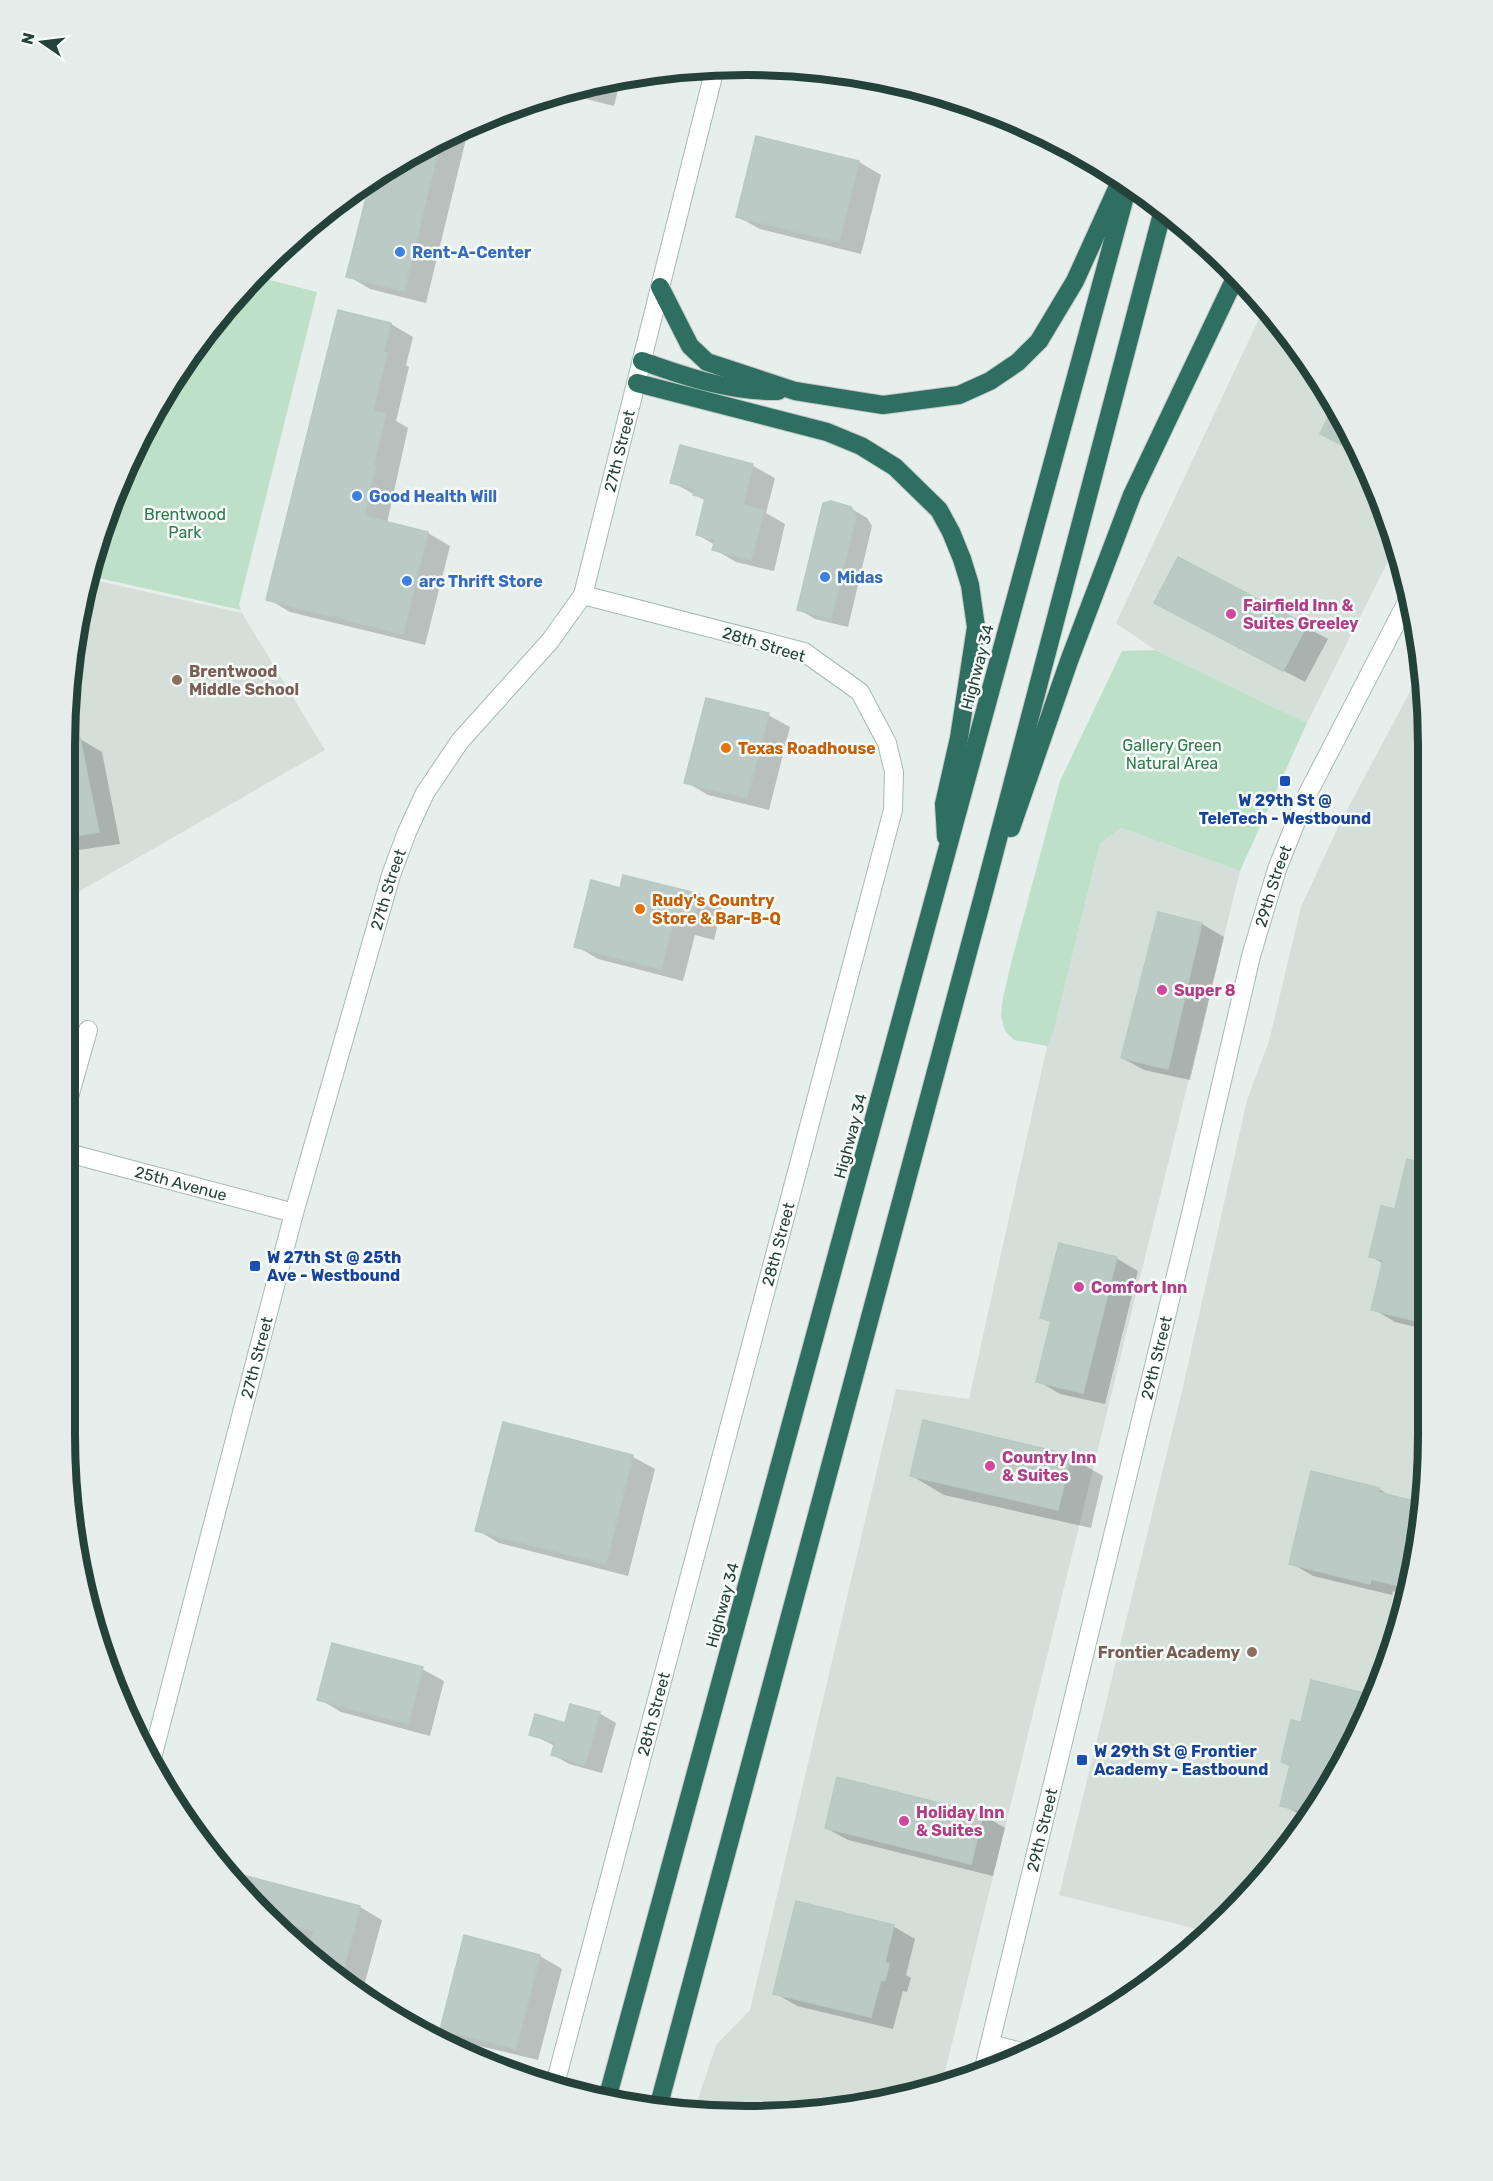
<svg xmlns="http://www.w3.org/2000/svg" width="1493" height="2181" font-family="Rubik,sans-serif">
	<style>
		.built { fill: #d4dfda }
		.green { fill: #bfe0c8 }
		.shadow { fill: #0003 }
		.building { fill: #bbcac4; stroke: #b8c9c2; stroke-width: 1.5 }
		.lines { fill: none; stroke-linecap: round; stroke-linejoin: round }
		.street-casing { stroke: #a8b8b2; stroke-width: 20 }
		.secondary-casing { stroke: #a4bbb3; stroke-width: 20 }
		.highway-casing { stroke: #c2cac8; stroke-width: 20 }
		.street { stroke: #fff; stroke-width: 18 }
		.secondary { stroke: #fff; stroke-width: 18 }
		.highway { stroke: #2f6f62; stroke-width: 18 }
		.shop-dot { fill: #3f7fe0; stroke: #f7fbf9; stroke-width: 2 }
		.hotel-dot { fill: #d1479c; stroke: #f7fbf9; stroke-width: 2 }
		.education-dot { fill: #8d6e63; stroke: #f7fbf9; stroke-width: 2 }
		.food-dot { fill: #e8710a; stroke: #f7fbf9; stroke-width: 2 }
		.transit-dot { fill: #1a4fb4; stroke: #f7fbf9; stroke-width: 2 }
		.labels { text-anchor: middle; stroke-width: 5; stroke-linejoin: round; paint-order: stroke }
		.shop-label { font-size: 16px; font-weight: bold; fill: #366cbe; stroke: #f7fbf9; text-anchor: start }
		.street-label { font-size: 16px; fill: #24423a; stroke: #f7fbf9 }
		.park-label { font-size: 16px; fill: #2d7a4b; stroke: #f7fbf9 }
		.hotel-label { font-size: 16px; font-weight: bold; fill: #b23c85; stroke: #f7fbf9; text-anchor: start }
		.education-label { font-size: 16px; font-weight: bold; fill: #785e54; stroke: #f7fbf9; text-anchor: start }
		.food-label { font-size: 16px; font-weight: bold; fill: #c56008; stroke: #f7fbf9; text-anchor: start }
		.transit-label { font-size: 16px; font-weight: bold; fill: #164399; stroke: #f7fbf9; text-anchor: start }
		.rim { fill: none; stroke: #24423a; stroke-width: 8 }
	</style>
	<rect width="100%" height="100%" fill="#e6efeb"/>
	<g class="built">
		<polygon points="1264,308 1313,367 1376,485 1395,547 1307,723 1155,650 1116,623"/>
		<polygon points="89,579 242,613 325,750 66,899 65,746 78,614"/>
		<polygon points="1421,671 1428,747 1428,1434 1415,1567 1358,1736 1313,1814 1229,1916 1209,1932 1059,1895 1183,1387 1247,1100 1269,1041 1301,907 1339,825"/>
		<polygon points="1121,828 1240,871 942,2084 880,2103 702,2115 693,2114 716,2045 750,2010 896,1389 969,1399 1047,1046 1053,1034 1100,844"/>
	</g>
	<g class="green">
		<polygon points="254,276 317,292 239,605 241,610 90,576 135,445 205,332"/>
		<polygon points="1155,650 1307,723 1240,871 1121,828 1100,844 1053,1034 1047,1046 1014,1040 1005,1031 1001,1017 1002,1003 1011,963 1060,781 1122,651"/>
	</g>
	<g class="shadow">
		<polygon points="621,77 614,106 562,93 613,78"/>
		<polygon points="455,133 466,139 426,303 370,289 348,276 372,177"/>
		<polygon points="859,162 881,175 861,254 760,229 738,217"/>
		<polygon points="339,311 391,324 413,337 406,365 409,367 396,421 408,428 387,523 428,533 450,546 425,645 290,612 268,599"/>
		<polygon points="681,447 753,466 775,478 766,513 785,524 774,571 736,562 714,549 715,545 698,535 706,501 672,482"/>
		<polygon points="850,508 867,518 872,526 848,627 815,619 798,609"/>
		<polygon points="1179,559 1328,639 1305,682 1178,615"/>
		<polygon points="768,715 790,727 769,810 708,795 686,782"/>
		<polygon points="80,739 102,752 120,844 65,852 65,743"/>
		<polygon points="624,877 700,896 722,908 714,940 695,935 683,981 598,959 576,946 621,889"/>
		<polygon points="1202,924 1224,937 1190,1080 1144,1070 1122,1058"/>
		<polygon points="1409,1161 1428,1166 1428,1330 1395,1322 1373,1309 1384,1264 1370,1256 1396,1211"/>
		<polygon points="1116,1258 1138,1271 1105,1404 1060,1394 1038,1381 1052,1323 1042,1317"/>
		<polygon points="504,1424 633,1457 655,1469 628,1576 499,1543 477,1530"/>
		<polygon points="1070,1457 1103,1476 1091,1528 944,1495 912,1476"/>
		<polygon points="1379,1489 1392,1497 1422,1504 1415,1567 1406,1594 1393,1591 1392,1595 1313,1576 1291,1563"/>
		<polygon points="422,1669 444,1681 430,1736 341,1712 319,1699"/>
		<polygon points="1312,1682 1371,1697 1358,1736 1309,1819 1282,1805 1291,1767 1282,1762 1302,1724"/>
		<polygon points="599,1713 616,1723 602,1773 569,1764 553,1755 555,1746 531,1734"/>
		<polygon points="983,1815 1005,1828 993,1876 848,1840 826,1828"/>
		<polygon points="229,1873 360,1907 382,1920 362,1993 331,1975 279,1929 279,1928 264,1916"/>
		<polygon points="893,1926 915,1939 906,1975 911,1978 907,1992 903,1991 893,2029 797,2006 775,1993"/>
		<polygon points="1186,1936 1200,1939 1182,1953"/>
		<polygon points="540,1956 562,1969 538,2060 463,2042 441,2029"/>
	</g>
	<g class="building">
		<polygon points="756,136 859,161 839,242 736,217"/>
		<polygon points="441,140 404,291 346,277 371,178"/>
		<polygon points="338,310 391,323 384,352 387,353 373,411 386,413 374,465 376,466 364,516 428,532 403,634 266,600"/>
		<polygon points="1334,406 1355,445 1360,454 1320,434"/>
		<polygon points="680,445 753,464 743,505 764,510 751,560 712,550 715,540 696,535 705,498 693,495 695,489 670,483"/>
		<polygon points="831,501 851,507 856,516 831,619 797,610 823,503"/>
		<polygon points="1178,557 1307,625 1283,671 1154,603"/>
		<polygon points="706,698 769,713 747,798 684,783"/>
		<polygon points="80,738 99,832 65,837 65,741"/>
		<polygon points="623,875 700,894 692,928 673,923 661,969 574,947 591,880 620,888"/>
		<polygon points="1158,912 1202,923 1168,1069 1121,1058"/>
		<polygon points="1407,1159 1428,1164 1428,1324 1371,1310 1383,1260 1369,1257 1381,1206 1395,1209"/>
		<polygon points="1059,1243 1117,1257 1083,1393 1036,1382 1051,1321 1040,1318"/>
		<polygon points="923,1420 1071,1455 1058,1510 910,1476"/>
		<polygon points="503,1422 633,1455 606,1564 475,1531"/>
		<polygon points="1311,1471 1380,1488 1378,1492 1422,1503 1415,1567 1408,1588 1371,1579 1370,1584 1289,1564"/>
		<polygon points="332,1643 423,1667 408,1724 317,1700"/>
		<polygon points="1311,1680 1372,1695 1358,1736 1313,1814 1280,1806 1290,1765 1281,1762 1291,1720 1301,1722"/>
		<polygon points="570,1704 600,1712 585,1765 551,1755 555,1742 529,1735 535,1714 565,1723"/>
		<polygon points="837,1777 983,1814 971,1864 825,1828"/>
		<polygon points="227,1871 360,1906 341,1981 331,1975 308,1955 314,1931 266,1918"/>
		<polygon points="796,1901 894,1925 885,1962 889,1964 885,1981 881,1980 871,2017 773,1994"/>
		<polygon points="464,1935 540,1955 516,2049 440,2030"/>
	</g>
	<g class="lines">
		<defs>
			<g id="street">
				<polyline points="67,1104 88,1030"/>
				<path id="s1" d="M68 1153 294 1213"/>
				<polyline points="990,2044 1030,2054"/>
			</g>
			<g id="secondary">
				<path id="s2" d="M152 1758 294 1213 391 875 407 832 425 793 460 741 550 641 583 595 715 68"/>
				<path id="s3" d="M983 2072 1194 1201 1251 956 1277 869 1306 797 1410 596"/>
				<path id="s4" d="M554 2088 893 810 894 772 887 743 860 692 804 652 583 595"/>
			</g>
			<g id="highway">
				<polyline points="660,287 690,346 707,362 795,391 883,405 959,395 990,381 1018,362 1039,341 1075,281 1120,182"/>
				<path d="M642 361C686 377 731 392 778 391"/>
				<polyline points="637,383 827,432 861,446 895,467 939,510 951,532 962,559 970,585 976,627 959,738 944,804 946,837"/>
				<polyline points="1011,828 1069,661 1132,495 1237,274"/>
				<polyline points="607,2099 1129,182"/>
				<polyline points="658,2108 983,896 1163,210"/>
			</g>
		</defs>
		<use href="#street" class="street-casing"/>
		<use href="#secondary" class="secondary-casing"/>
		<use href="#highway" class="highway-casing"/>
		<use href="#street" class="street"/>
		<use href="#secondary" class="secondary"/>
		<use href="#highway" class="highway"/>
	</g>
	<g class="shop-dot">
		<circle cx="400" cy="252" r="6"/>
		<circle cx="357" cy="496" r="6"/>
		<circle cx="825" cy="577" r="6"/>
		<circle cx="407" cy="581" r="6"/>
	</g>
	<g class="hotel-dot">
		<circle cx="1231" cy="614" r="6"/>
		<circle cx="1162" cy="990" r="6"/>
		<circle cx="1079" cy="1287" r="6"/>
		<circle cx="990" cy="1466" r="6"/>
		<circle cx="904" cy="1821" r="6"/>
	</g>
	<g class="education-dot">
		<circle cx="177" cy="680" r="6"/>
		<circle cx="1252" cy="1652" r="6"/>
	</g>
	<g class="food-dot">
		<circle cx="726" cy="748" r="6"/>
		<circle cx="640" cy="909" r="6"/>
	</g>
	<g class="transit-dot">
		<rect x="1279" y="775" width="12" height="12" rx="3"/>
		<rect x="249" y="1260" width="12" height="12" rx="3"/>
		<rect x="1076" y="1754" width="12" height="12" rx="3"/>
	</g>
	<g class="labels">
		<g class="shop-label">
			<text x="412" y="258">Rent-A-Center</text>
			<text x="369" y="502">Good Health Will</text>
			<text x="837" y="583">Midas</text>
			<text x="419" y="587">arc Thrift Store</text>
		</g>
		<g class="street-label">
			<text dy="6" stroke="none"><textPath href="#s2" startOffset="1406">27th Street</textPath></text>
			<text transform="translate(764 644) rotate(17)" y="6">28th Street</text>
			<text transform="translate(977 667) rotate(-75)" y="6">Highway 34</text>
			<text dy="6" stroke="none"><textPath href="#s3" startOffset="1221">29th Street</textPath></text>
			<text dy="6" stroke="none"><textPath href="#s2" startOffset="900">27th Street</textPath></text>
			<text transform="translate(850 1136) rotate(-75)" y="6">Highway 34</text>
			<text dy="6" stroke="none"><textPath href="#s1" startOffset="117">25th Avenue</textPath></text>
			<text dy="6" stroke="none"><textPath href="#s4" startOffset="873">28th Street</textPath></text>
			<text dy="6" stroke="none"><textPath href="#s2" startOffset="414">27th Street</textPath></text>
			<text dy="6" stroke="none"><textPath href="#s3" startOffset="735">29th Street</textPath></text>
			<text transform="translate(722 1605) rotate(-75)" y="6">Highway 34</text>
			<text dy="6" stroke="none"><textPath href="#s4" startOffset="387">28th Street</textPath></text>
			<text dy="6" stroke="none"><textPath href="#s3" startOffset="249">29th Street</textPath></text>
		</g>
		<g class="park-label">
			<text x="185" y="520">Brentwood<tspan x="185" dy="18">Park</tspan></text>
			<text x="1172" y="751">Gallery Green<tspan x="1172" dy="18">Natural Area</tspan></text>
		</g>
		<g class="hotel-label">
			<text x="1243" y="611">Fairfield Inn &amp;<tspan x="1243" dy="18">Suites Greeley</tspan></text>
			<text x="1174" y="996">Super 8</text>
			<text x="1091" y="1293">Comfort Inn</text>
			<text x="1002" y="1463">Country Inn<tspan x="1002" dy="18">&amp; Suites</tspan></text>
			<text x="916" y="1818">Holiday Inn<tspan x="916" dy="18">&amp; Suites</tspan></text>
		</g>
		<g class="education-label">
			<text x="189" y="677">Brentwood<tspan x="189" dy="18">Middle School</tspan></text>
			<text x="1240" y="1658" text-anchor="end">Frontier Academy</text>
		</g>
		<g class="food-label">
			<text x="738" y="754">Texas Roadhouse</text>
			<text x="652" y="906">Rudy's Country<tspan x="652" dy="18">Store &amp; Bar-B-Q</tspan></text>
		</g>
		<g class="transit-label">
			<text x="1285" y="806" text-anchor="middle">W 29th St @<tspan x="1285" dy="18">TeleTech - Westbound</tspan></text>
			<text x="267" y="1263">W 27th St @ 25th<tspan x="267" dy="18">Ave - Westbound</tspan></text>
			<text x="1094" y="1757">W 29th St @ Frontier<tspan x="1094" dy="18">Academy - Eastbound</tspan></text>
		</g>
	</g>
	<path d="M0 0H1493V2181H0ZM746 75H747A671 671 0 0 1 1418 746V1435A671 671 0 0 1 747 2106H746A671 671 0 0 1 75 1435V746A671 671 0 0 1 746 75Z" fill="#e6ecea" fill-rule="evenodd"/>
	<path class="rim" d="M746 75H747A671 671 0 0 1 1418 746V1435A671 671 0 0 1 747 2106H746A671 671 0 0 1 75 1435V746A671 671 0 0 1 746 75Z"/>
	<g transform="translate(42 42) rotate(284)" stroke="#f7fbf9" stroke-width="4.5" paint-order="stroke">
	<path d="M0-4.5L10 22L0 15L-10 22Z" fill="#24423a"/>
	<text y="-9" font-size="16" font-weight="bold" text-anchor="middle" fill="#24423a">N</text>
	</g>
</svg>
